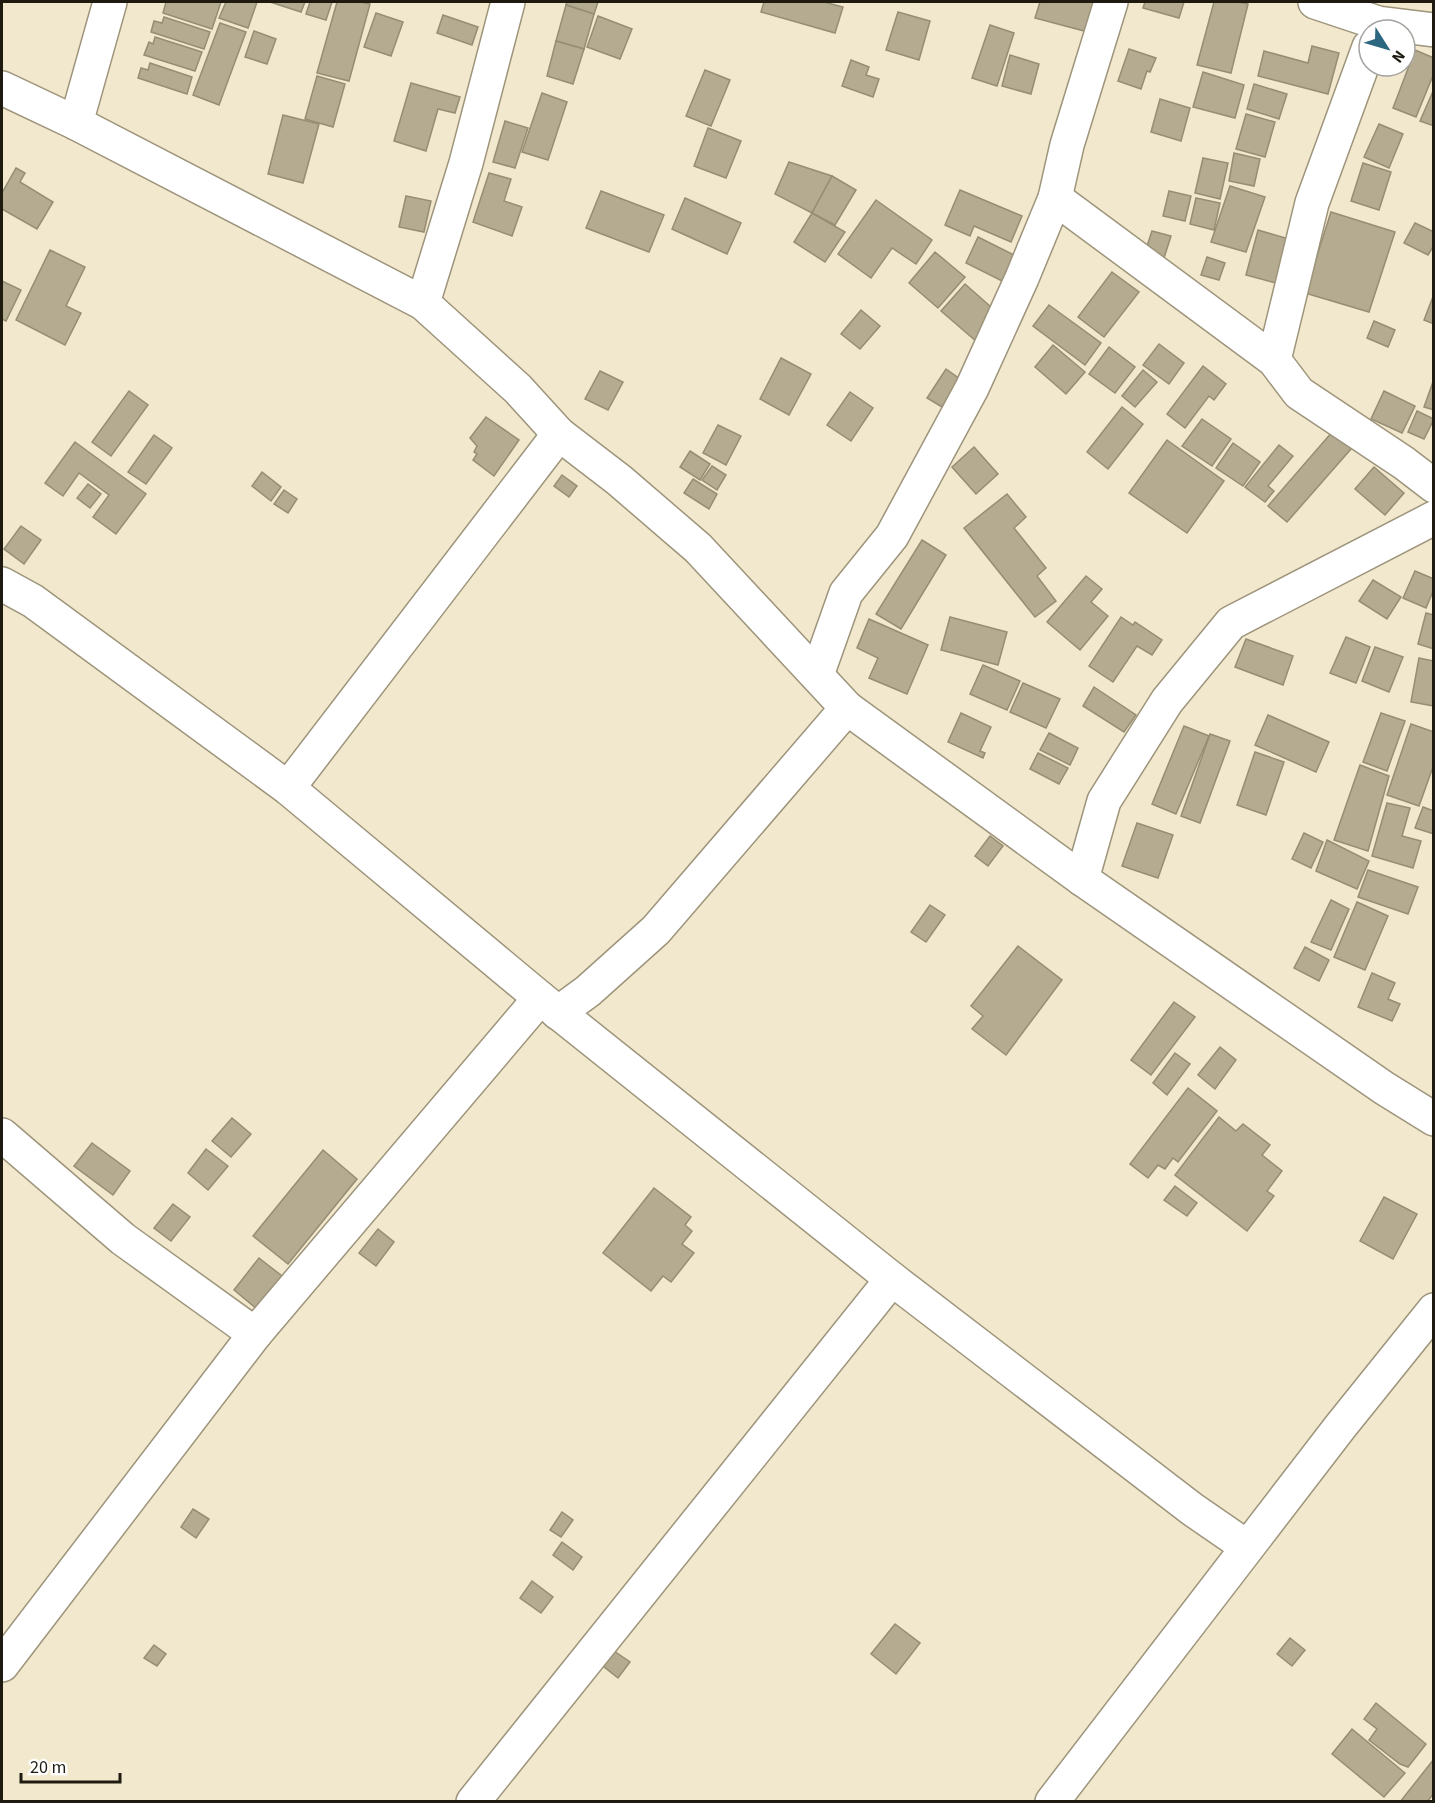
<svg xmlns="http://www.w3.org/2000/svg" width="1435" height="1803" font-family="'Source Sans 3',sans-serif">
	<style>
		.building { fill: #b4ab91; stroke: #968d74; stroke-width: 1.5 }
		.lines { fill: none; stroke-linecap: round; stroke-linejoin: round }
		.minor-casing { stroke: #9d947b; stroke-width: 36 }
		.minor { stroke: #fff; stroke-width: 33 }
	</style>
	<rect width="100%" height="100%" fill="#f2e8cd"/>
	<g class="building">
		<polygon points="166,2 221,2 212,29 163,13"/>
		<polygon points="226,2 257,2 248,28 219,18"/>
		<polygon points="270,2 305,2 301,12"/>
		<polygon points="310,2 332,2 326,20 306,14"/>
		<polygon points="337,2 361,2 370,4 349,81 317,73"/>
		<polygon points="567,2 598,2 594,14 566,5"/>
		<polygon points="764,2 824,2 843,7 835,33 761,12"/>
		<polygon points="1040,2 1097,2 1088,32 1035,18"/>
		<polygon points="1145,2 1184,2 1179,18 1143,8"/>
		<polygon points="1214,2 1239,2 1248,4 1231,73 1197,65"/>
		<polygon points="566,5 594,14 584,49 556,41"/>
		<polygon points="898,12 930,21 919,60 886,50"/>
		<polygon points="376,13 403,22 391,56 364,47"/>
		<polygon points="443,15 478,27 472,45 437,33"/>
		<polygon points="598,16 632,29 620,59 587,47"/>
		<polygon points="164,17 210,32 204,49 151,32 154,21 162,23"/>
		<polygon points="220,23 246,32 219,105 193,95"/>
		<polygon points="990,25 1014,33 997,86 972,78"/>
		<polygon points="254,31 276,39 267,64 245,57"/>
		<polygon points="155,37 202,52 195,71 144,55 149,42 153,44"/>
		<polygon points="556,41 584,49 573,84 547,76"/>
		<polygon points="1312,46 1339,53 1328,94 1258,76 1264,51 1308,63"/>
		<polygon points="1129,49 1156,58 1150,72 1147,71 1141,89 1118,81"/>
		<polygon points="1415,50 1434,58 1434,73 1416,117 1393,108"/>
		<polygon points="1010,55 1039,64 1031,94 1002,86"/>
		<polygon points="851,60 869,67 866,75 879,79 873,97 842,86"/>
		<polygon points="150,63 192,77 187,94 138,78 141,68 148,70"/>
		<polygon points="705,70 730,80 711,126 686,116"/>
		<polygon points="1203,72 1244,85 1235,118 1193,107"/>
		<polygon points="317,76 345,84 333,127 305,119"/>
		<polygon points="411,83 460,97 455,113 438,109 426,151 394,141"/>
		<polygon points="1254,84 1287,94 1279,119 1247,109"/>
		<polygon points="1434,89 1434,126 1420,121"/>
		<polygon points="542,93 567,102 548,160 522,152"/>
		<polygon points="1160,99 1190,108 1181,141 1151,132"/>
		<polygon points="1246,114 1275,122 1265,157 1236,149"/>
		<polygon points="283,115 319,124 303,183 268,174"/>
		<polygon points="505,121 528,128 515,168 493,162"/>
		<polygon points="1379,124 1403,134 1389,168 1364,157"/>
		<polygon points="708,128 741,141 726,178 694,166"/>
		<polygon points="1234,153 1260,159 1254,186 1229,181"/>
		<polygon points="1203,158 1228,163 1220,199 1195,193"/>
		<polygon points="789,162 832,176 812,213 775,194"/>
		<polygon points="1363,163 1391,172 1379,210 1351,201"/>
		<polygon points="16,168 25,173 20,182 53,202 37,229 2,209 2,193"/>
		<polygon points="489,173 511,179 504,201 522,207 512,236 473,222"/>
		<polygon points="832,176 856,190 835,225 812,213"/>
		<polygon points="1230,186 1265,197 1246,252 1211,242"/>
		<polygon points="960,190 1022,216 1011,242 974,226 970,236 945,225"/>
		<polygon points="601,191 664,215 649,252 586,228"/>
		<polygon points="1169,191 1191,196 1185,221 1163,216"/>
		<polygon points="406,196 431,201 424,232 399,227"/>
		<polygon points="685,198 741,223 727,254 672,229"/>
		<polygon points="1196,198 1220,203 1214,230 1190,224"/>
		<polygon points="876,200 932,240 916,264 892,248 871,278 838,254"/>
		<polygon points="1331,212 1395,232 1369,312 1305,293"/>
		<polygon points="812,213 845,232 825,262 794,242"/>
		<polygon points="1415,223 1434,232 1434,245 1428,255 1404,243"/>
		<polygon points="1258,230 1299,242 1287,286 1246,275"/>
		<polygon points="1152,231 1171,236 1164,258 1145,252"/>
		<polygon points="978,237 1022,259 1010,285 966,263"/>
		<polygon points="50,250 85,267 66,306 81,313 65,345 16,320"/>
		<polygon points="935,252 965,277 938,308 909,283"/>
		<polygon points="1207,257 1225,263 1219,280 1201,275"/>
		<polygon points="1112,272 1139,292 1104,337 1078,317"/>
		<polygon points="2,281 21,290 6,321 2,319"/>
		<polygon points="965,284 1000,315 977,342 941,311"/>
		<polygon points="1434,294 1434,324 1424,320"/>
		<polygon points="1049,305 1101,343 1085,365 1033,326"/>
		<polygon points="861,310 880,326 860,349 841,334"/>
		<polygon points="1374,321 1395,330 1388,347 1367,338"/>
		<polygon points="1159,344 1184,363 1169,384 1143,365"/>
		<polygon points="1053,345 1085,372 1066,394 1035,367"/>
		<polygon points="1109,347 1135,367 1115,393 1089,374"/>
		<polygon points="781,358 811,374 789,415 760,399"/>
		<polygon points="1203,366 1226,384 1214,400 1209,396 1185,428 1167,414"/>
		<polygon points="946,369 960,379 942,407 927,398"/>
		<polygon points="1143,370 1157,382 1135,407 1122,396"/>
		<polygon points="600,371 623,382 608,410 585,399"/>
		<polygon points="1434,379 1434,410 1424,407"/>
		<polygon points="129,391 148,405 111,456 92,442"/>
		<polygon points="1384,391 1415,406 1402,433 1371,419"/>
		<polygon points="850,392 873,408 851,441 827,425"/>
		<polygon points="1122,407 1143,424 1108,469 1087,452"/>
		<polygon points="1417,411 1434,419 1424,439 1408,432"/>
		<polygon points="486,417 519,440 494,476 473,460 477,454 474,452 477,446 470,438"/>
		<polygon points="1202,419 1231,439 1212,466 1182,446"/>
		<polygon points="1339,424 1358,441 1287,522 1268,506"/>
		<polygon points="718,425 741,436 726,465 703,453"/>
		<polygon points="154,435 172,448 146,484 128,472"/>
		<polygon points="1167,440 1224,481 1187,533 1129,493"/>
		<polygon points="75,442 146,494 116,534 93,517 109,495 79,473 63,496 45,483"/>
		<polygon points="1233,443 1260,462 1243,486 1216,468"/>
		<polygon points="1279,445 1293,456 1268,486 1274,491 1265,502 1245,487"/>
		<polygon points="974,447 998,474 976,494 952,467"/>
		<polygon points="690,451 710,464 700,480 680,467"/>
		<polygon points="712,466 726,475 717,490 702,480"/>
		<polygon points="1374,467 1404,493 1385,515 1355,489"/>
		<polygon points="262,472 281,487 271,501 252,486"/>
		<polygon points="562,475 577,486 569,497 554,486"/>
		<polygon points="693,479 717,494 709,509 684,493"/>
		<polygon points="88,484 101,494 90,508 77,498"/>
		<polygon points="284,490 297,499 288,513 274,504"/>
		<polygon points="1007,494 1026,517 1014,528 1046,568 1037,576 1056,601 1035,617 964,528"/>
		<polygon points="21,526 41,540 24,564 4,549"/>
		<polygon points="922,540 946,555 901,629 876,614"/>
		<polygon points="1415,571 1434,579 1434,589 1426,608 1403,598"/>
		<polygon points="1086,576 1102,589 1091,602 1108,616 1080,650 1047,622"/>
		<polygon points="1373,580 1401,597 1387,619 1359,601"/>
		<polygon points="1426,613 1434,615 1434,649 1418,644"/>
		<polygon points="950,617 1007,632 998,665 941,650"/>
		<polygon points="1121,617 1133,625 1135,622 1162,640 1152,655 1137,646 1113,682 1089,666"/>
		<polygon points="869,619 928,645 907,694 869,678 878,658 857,648"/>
		<polygon points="1346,637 1370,647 1356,683 1330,673"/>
		<polygon points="1246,639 1293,656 1283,685 1235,667"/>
		<polygon points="1375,647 1403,657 1389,692 1362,681"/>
		<polygon points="1419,658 1434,661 1434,706 1411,702"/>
		<polygon points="983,665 1020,681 1007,710 970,694"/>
		<polygon points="1023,683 1060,699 1046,728 1010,712"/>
		<polygon points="1094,687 1136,715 1124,732 1083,706"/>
		<polygon points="961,713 991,727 980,751 985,753 983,758 948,742"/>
		<polygon points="1381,713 1405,721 1387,771 1363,762"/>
		<polygon points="1268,715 1329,742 1316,772 1255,745"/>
		<polygon points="1411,724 1434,732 1434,764 1419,806 1387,795"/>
		<polygon points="1184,726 1209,736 1176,814 1152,804"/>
		<polygon points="1049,733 1078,748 1070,765 1040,750"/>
		<polygon points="1210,734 1230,741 1200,823 1181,816"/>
		<polygon points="1255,752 1284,762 1266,815 1237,805"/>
		<polygon points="1038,753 1068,768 1059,784 1030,769"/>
		<polygon points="1360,765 1389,776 1368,851 1334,840"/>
		<polygon points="1387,803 1410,808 1402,836 1421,841 1413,868 1372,856"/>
		<polygon points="1423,807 1434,811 1434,834 1415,828"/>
		<polygon points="1137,823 1173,835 1158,878 1122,866"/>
		<polygon points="1304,833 1323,842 1311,868 1292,859"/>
		<polygon points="990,836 1003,846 988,866 975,856"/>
		<polygon points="1327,840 1369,861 1357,889 1316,871"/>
		<polygon points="1368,870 1418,887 1408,914 1358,897"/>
		<polygon points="1331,900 1349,909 1331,950 1311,942"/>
		<polygon points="1357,902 1388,916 1365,970 1334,957"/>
		<polygon points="930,905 945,915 926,942 911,932"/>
		<polygon points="1018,946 1062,980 1006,1055 972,1029 983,1016 971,1006"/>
		<polygon points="1305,947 1329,960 1319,981 1294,968"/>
		<polygon points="1372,973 1395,983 1388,999 1400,1004 1392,1021 1358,1007"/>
		<polygon points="1174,1002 1195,1017 1151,1075 1131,1060"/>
		<polygon points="1220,1047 1236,1060 1215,1089 1198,1075"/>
		<polygon points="1175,1053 1190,1064 1167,1095 1153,1083"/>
		<polygon points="1188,1088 1217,1111 1178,1162 1173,1158 1165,1169 1158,1165 1148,1178 1130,1164"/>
		<polygon points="1219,1117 1236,1131 1243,1124 1270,1145 1262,1155 1282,1171 1267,1191 1274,1196 1247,1231 1175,1175"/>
		<polygon points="232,1118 251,1134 231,1157 212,1141"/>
		<polygon points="92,1143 130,1171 113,1195 74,1166"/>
		<polygon points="206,1149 228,1166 208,1190 188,1173"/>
		<polygon points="323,1150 357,1179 288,1264 253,1236"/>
		<polygon points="1175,1186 1197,1203 1187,1216 1164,1200"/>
		<polygon points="654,1188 691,1217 685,1225 692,1231 682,1244 694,1253 671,1282 663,1276 651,1291 603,1253"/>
		<polygon points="1384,1197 1417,1214 1393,1259 1360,1241"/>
		<polygon points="173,1204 190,1217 171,1241 154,1228"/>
		<polygon points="378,1229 394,1242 376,1266 359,1253"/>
		<polygon points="259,1258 282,1276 257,1309 234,1290"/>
		<polygon points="193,1509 209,1519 196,1538 181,1527"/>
		<polygon points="562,1512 573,1520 561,1537 550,1530"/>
		<polygon points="562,1542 582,1557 573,1570 553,1555"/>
		<polygon points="532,1581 553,1597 541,1613 520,1598"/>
		<polygon points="895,1624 920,1643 896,1674 871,1654"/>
		<polygon points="1290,1638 1305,1650 1292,1666 1277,1654"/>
		<polygon points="154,1645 166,1654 157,1666 144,1658"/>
		<polygon points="614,1651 630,1662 618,1678 603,1666"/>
		<polygon points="1376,1703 1426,1744 1408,1767 1400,1764 1369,1740 1377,1729 1364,1719"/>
		<polygon points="1352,1729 1405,1773 1384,1797 1332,1754"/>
		<polygon points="1434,1759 1434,1793 1427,1802 1400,1802"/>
	</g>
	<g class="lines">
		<defs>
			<g id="minor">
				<polyline points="1315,2 1378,23 1434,30"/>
				<polyline points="2,88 76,123 423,303 518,389 559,434 619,480 698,548 847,708 1082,879 1384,1088 1434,1119"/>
				<polyline points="76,123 110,2"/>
				<polyline points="1055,198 1274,360 1299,393 1404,463 1434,486"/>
				<polyline points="423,303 466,163 508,2"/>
				<polyline points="1274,360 1312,203 1369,47"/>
				<polyline points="2,584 33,601 288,788 540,998 892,1279 1192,1509 1247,1547"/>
				<polyline points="817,675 846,593 892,536 972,388 1022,278 1055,198 1067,145 1111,2"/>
				<polyline points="288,788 559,434"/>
				<polyline points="1082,879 1104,801 1167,701 1231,623 1434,518"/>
				<polyline points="558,1013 588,991 656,930 847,708"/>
				<polyline points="2,1135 123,1239 255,1334"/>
				<polyline points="2,1665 255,1334 540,998"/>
				<polyline points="473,1802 892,1279"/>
				<polyline points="1052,1802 1340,1427 1434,1310"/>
			</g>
		</defs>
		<use href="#minor" class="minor-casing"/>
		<use href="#minor" class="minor"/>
	</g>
	<rect width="1435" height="1803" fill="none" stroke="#1e1a10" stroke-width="6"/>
	<g transform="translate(1387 48) rotate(127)"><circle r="28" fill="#ffffff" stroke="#a5a39f" stroke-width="1.5"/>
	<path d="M0-4.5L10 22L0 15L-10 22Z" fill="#2b677f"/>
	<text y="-9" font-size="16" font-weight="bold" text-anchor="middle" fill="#1e1a10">N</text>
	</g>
	<path d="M21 1773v9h99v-9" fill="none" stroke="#1e1a10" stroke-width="3"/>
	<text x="30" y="1773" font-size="18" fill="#1e1a10" stroke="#ffffff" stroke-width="4.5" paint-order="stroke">20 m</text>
</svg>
